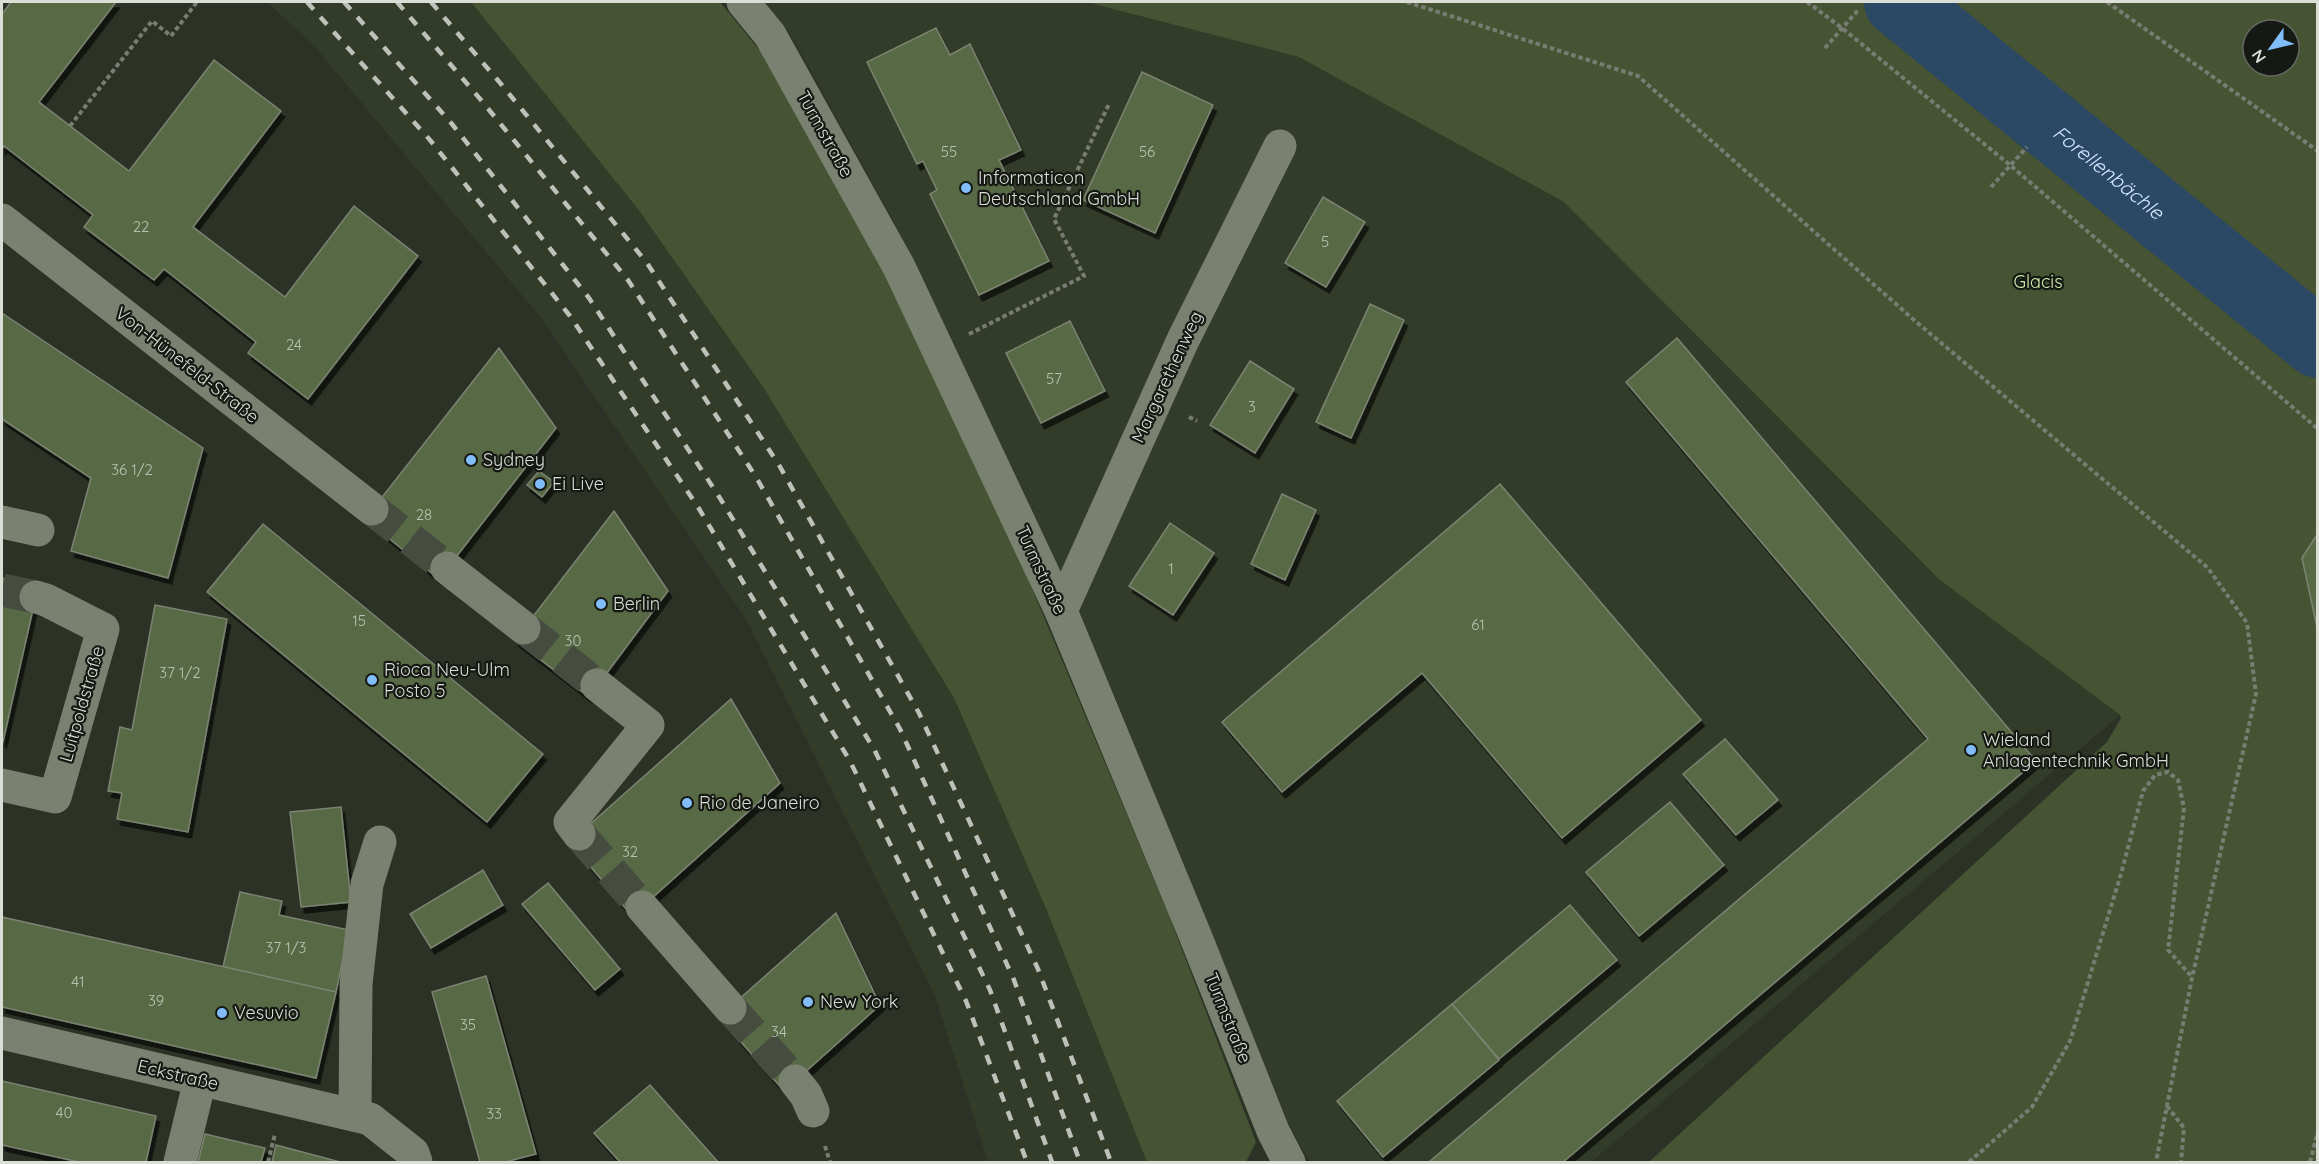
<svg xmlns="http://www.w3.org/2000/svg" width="2319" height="1164" font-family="Quicksand,sans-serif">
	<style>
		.built { fill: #333c29 }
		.green { fill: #465433; fill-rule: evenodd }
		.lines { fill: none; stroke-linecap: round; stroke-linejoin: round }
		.river { stroke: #2b4865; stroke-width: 70 }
		.building { fill: #596a44; stroke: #7b8373; stroke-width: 1.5; filter: url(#shadow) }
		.minor-tunnel { stroke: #464c40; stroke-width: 33; stroke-dasharray: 33 16; stroke-linecap: butt }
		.path { stroke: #787d73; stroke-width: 4; stroke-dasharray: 4.5 3; stroke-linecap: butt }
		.minor { stroke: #7a8171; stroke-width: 33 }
		.rail { stroke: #bdc1b9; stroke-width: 4.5; stroke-dasharray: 10 10; stroke-linecap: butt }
		.poi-dot { fill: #80bdfa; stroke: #161913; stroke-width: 2 }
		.labels { text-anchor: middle; stroke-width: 4.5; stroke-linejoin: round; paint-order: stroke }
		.number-label { font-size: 15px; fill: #bac1b2 }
		.street-label { font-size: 18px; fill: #daded6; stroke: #161913 }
		.poi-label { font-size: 18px; fill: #daded6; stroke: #161913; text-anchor: start }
		.park-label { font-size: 18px; fill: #cfecab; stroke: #161913 }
		.water-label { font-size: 20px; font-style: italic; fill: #d1e5fb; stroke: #161913 }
	</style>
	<defs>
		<filter id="shadow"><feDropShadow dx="3.5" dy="6" stdDeviation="0" flood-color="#0009"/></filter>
	</defs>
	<rect width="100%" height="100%" fill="#2c3225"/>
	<g class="built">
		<polygon points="267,2 471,2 638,209 763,387 954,698 1047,911 1147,1162 988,1162 935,996 747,621 541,318 315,47"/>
		<polygon points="765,2 1086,2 1299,57 1564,202 1940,580 2120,715 1591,1162 1310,1162 1288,1123 1113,692 1009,466 892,218 794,40"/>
	</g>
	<g class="green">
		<polygon points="471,2 720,2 766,58 878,253 1015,548 1168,913 1256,1142 1246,1162 1147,1162 1047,911 954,698 763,387 638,209"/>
		<path d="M1086 2H2317V1162H1649L2107 742 2121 718 2120 715 1940 580 1564 202 1299 57ZM2253 30H2289V66H2253Z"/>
	</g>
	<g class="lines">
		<path class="river" id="s1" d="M1899 2 2318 343"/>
	</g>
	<g class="building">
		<polygon points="11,2 116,2 39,102 129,171 214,60 281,111 193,227 285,297 354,206 418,256 308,399 248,353 256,342 164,269 154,280 84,227 93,215 4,146 2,149 2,14"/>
		<polygon points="936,28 950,55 970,44 1021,150 999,160 1049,261 979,295 930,194 937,190 923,161 917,164 867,62"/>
		<polygon points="1142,72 1213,105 1155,233 1083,200"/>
		<polygon points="1323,197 1365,222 1326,287 1285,263"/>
		<polygon points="1370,304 1404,320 1351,438 1316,422"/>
		<polygon points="2,313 203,448 168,578 71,551 91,478 2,419"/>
		<polygon points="1070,321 1105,391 1041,423 1006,353"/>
		<polygon points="1677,338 2036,761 1563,1162 1429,1162 1928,739 1626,382"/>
		<polygon points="499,348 556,428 439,579 365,519"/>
		<polygon points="1250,361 1294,389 1255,453 1210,425"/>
		<polygon points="539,471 554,482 542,497 527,485"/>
		<polygon points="1500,484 1701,720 1562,838 1422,673 1282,792 1222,722"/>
		<polygon points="1282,494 1316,510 1285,580 1251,564"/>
		<polygon points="614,511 668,591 589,697 515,640"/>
		<polygon points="1170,523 1214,553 1173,615 1129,586"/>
		<polygon points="263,524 543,754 487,822 207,592"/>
		<polygon points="2318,533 2318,632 2302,558"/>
		<polygon points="2,578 38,587 3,742 2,741"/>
		<polygon points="155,605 227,619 188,832 117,819 122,793 108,791 120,727 132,730"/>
		<polygon points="731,699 780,783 632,916 570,842"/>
		<polygon points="1725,739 1778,800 1736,835 1683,774"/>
		<polygon points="1670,802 1724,865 1639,936 1586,872"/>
		<polygon points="341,807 351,902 301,907 290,812"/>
		<polygon points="483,870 503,905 431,948 410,914"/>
		<polygon points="548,883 620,969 595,990 522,904"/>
		<polygon points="240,892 282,901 279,915 349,930 336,992 223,967"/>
		<polygon points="1570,905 1617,960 1499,1059 1452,1004"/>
		<polygon points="836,913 880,1005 784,1091 719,1017"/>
		<polygon points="2,917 336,992 316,1078 2,1007"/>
		<polygon points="486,976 536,1154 505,1162 480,1162 432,992"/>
		<polygon points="1452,1004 1499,1060 1383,1157 1337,1101"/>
		<polygon points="2,1081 156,1116 146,1162 79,1162 2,1145"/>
		<polygon points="650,1085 718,1162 620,1162 594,1133"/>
		<polygon points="205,1134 265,1148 261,1162 198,1162"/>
		<polygon points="276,1145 340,1162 272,1162"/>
	</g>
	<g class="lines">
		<g class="minor-tunnel">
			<polyline points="372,509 447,568"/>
			<polyline points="2,590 36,597"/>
			<polyline points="524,628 597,685"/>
			<polyline points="579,834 642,907"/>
			<polyline points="730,1008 795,1081"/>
		</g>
		<g class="path">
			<polyline points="1407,2 1638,76 1914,320 2208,568 2247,623 2256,694 2192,978 2156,1162"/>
			<polyline points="1807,2 1842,28 2010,165 2318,429"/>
			<polyline points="2107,2 2318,151"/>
			<polyline points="1825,48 1859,9"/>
			<polyline points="70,126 152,21 171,36 197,2"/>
			<polyline points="1991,187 2027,147"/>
			<polyline points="969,334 1084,276 1054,219 1109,104"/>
			<polyline points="1189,417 1197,421"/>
			<polyline points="2167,1106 2184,1128 2181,1162"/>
			<polyline points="825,1146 830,1162"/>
			<polyline points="268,1162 275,1134"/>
			<polyline points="1969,1162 2032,1107 2070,1041 2121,874 2143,791 2155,775 2168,772 2178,780 2184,808 2168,950 2192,977"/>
			<polyline points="2310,1162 2318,1131"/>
		</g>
		<g class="minor">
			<polyline points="743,2 770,35 899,267 1061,611 1195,935 1273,1131 1289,1162"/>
			<polyline points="2,220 372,509"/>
			<polyline points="2,522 38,530"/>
			<polyline points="447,568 524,628"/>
			<polyline points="1061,611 1183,340 1280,146"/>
			<polyline points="2,785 55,797 103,629 46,600 36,597"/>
			<polyline points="579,834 570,822 648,725 597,685"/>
			<polyline points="642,907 730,1008"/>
			<polyline points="2,1033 370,1119 413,1153 416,1162"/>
			<polyline points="795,1081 806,1095 813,1111"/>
			<polyline points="355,1115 356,984 367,884 380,842"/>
			<polyline points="180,1162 200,1080"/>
		</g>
		<g class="rail">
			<polyline points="307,2 430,140 570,316 698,507 850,761 966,1001 1027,1162"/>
			<polyline points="344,2 452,124 589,298 718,495 874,749 990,990 1052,1162"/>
			<polyline points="397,2 481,100 628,280 756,477 900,729 1014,980 1080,1162"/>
			<polyline points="431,2 501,84 647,263 779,465 919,713 1038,969 1111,1162"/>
		</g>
	</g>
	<g class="poi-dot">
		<circle cx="966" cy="188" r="6"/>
		<circle cx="471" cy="460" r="6"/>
		<circle cx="540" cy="484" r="6"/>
		<circle cx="601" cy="604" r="6"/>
		<circle cx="372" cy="680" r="6"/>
		<circle cx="1971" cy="750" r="6"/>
		<circle cx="687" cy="803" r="6"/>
		<circle cx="808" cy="1002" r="6"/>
		<circle cx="222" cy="1013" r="6"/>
	</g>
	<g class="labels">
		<g class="number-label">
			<text x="949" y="157">55</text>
			<text x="1147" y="157">56</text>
			<text x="141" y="232">22</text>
			<text x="1325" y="247">5</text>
			<text x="294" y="350">24</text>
			<text x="1054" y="384">57</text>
			<text x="1252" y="412">3</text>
			<text x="132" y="475">36 1/2</text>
			<text x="424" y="520">28</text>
			<text x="1171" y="574">1</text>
			<text x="359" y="626">15</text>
			<text x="1478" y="630">61</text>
			<text x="573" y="646">30</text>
			<text x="180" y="678">37 1/2</text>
			<text x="630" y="857">32</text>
			<text x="286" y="953">37 1/3</text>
			<text x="78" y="987">41</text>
			<text x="156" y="1006">39</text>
			<text x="468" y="1030">35</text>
			<text x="779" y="1037">34</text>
			<text x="64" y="1118">40</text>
			<text x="494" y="1119">33</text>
		</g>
		<g class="street-label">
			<text transform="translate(825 134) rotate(61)" y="6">Turmstraße</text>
			<text transform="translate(187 365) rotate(38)" y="6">Von-Hünefeld-Straße</text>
			<text transform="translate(1167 377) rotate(-65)" y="6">Margarethenweg</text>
			<text transform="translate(1041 570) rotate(65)" y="6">Turmstraße</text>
			<text transform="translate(82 704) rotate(-74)" y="6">Luitpoldstraße</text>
			<text transform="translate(1228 1018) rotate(68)" y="6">Turmstraße</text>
			<text transform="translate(178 1075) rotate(13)" y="6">Eckstraße</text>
		</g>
		<g class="poi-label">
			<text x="978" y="184">Informaticon<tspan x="978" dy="21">Deutschland GmbH</tspan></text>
			<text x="483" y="466">Sydney</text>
			<text x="552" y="490">Ei Live</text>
			<text x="613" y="610">Berlin</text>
			<text x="384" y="676">Rioca Neu-Ulm<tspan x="384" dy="21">Posto 5</tspan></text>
			<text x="1983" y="746">Wieland<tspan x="1983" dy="21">Anlagentechnik GmbH</tspan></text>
			<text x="699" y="809">Rio de Janeiro</text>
			<text x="820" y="1008">New York</text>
			<text x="234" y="1019">Vesuvio</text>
		</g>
		<g class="park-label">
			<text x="2038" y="288">Glacis</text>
		</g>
		<g class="water-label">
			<text dy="7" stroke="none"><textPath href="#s1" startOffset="270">Forellenbächle</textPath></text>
		</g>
	</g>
	<rect width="2319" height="1164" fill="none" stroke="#daded6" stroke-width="6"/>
	<g transform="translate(2271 48) rotate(236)"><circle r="28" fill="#161913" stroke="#646861" stroke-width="1.5"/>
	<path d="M0-4.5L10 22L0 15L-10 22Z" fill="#80bdfa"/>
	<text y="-9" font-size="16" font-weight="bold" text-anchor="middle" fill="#daded6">N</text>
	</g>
</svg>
